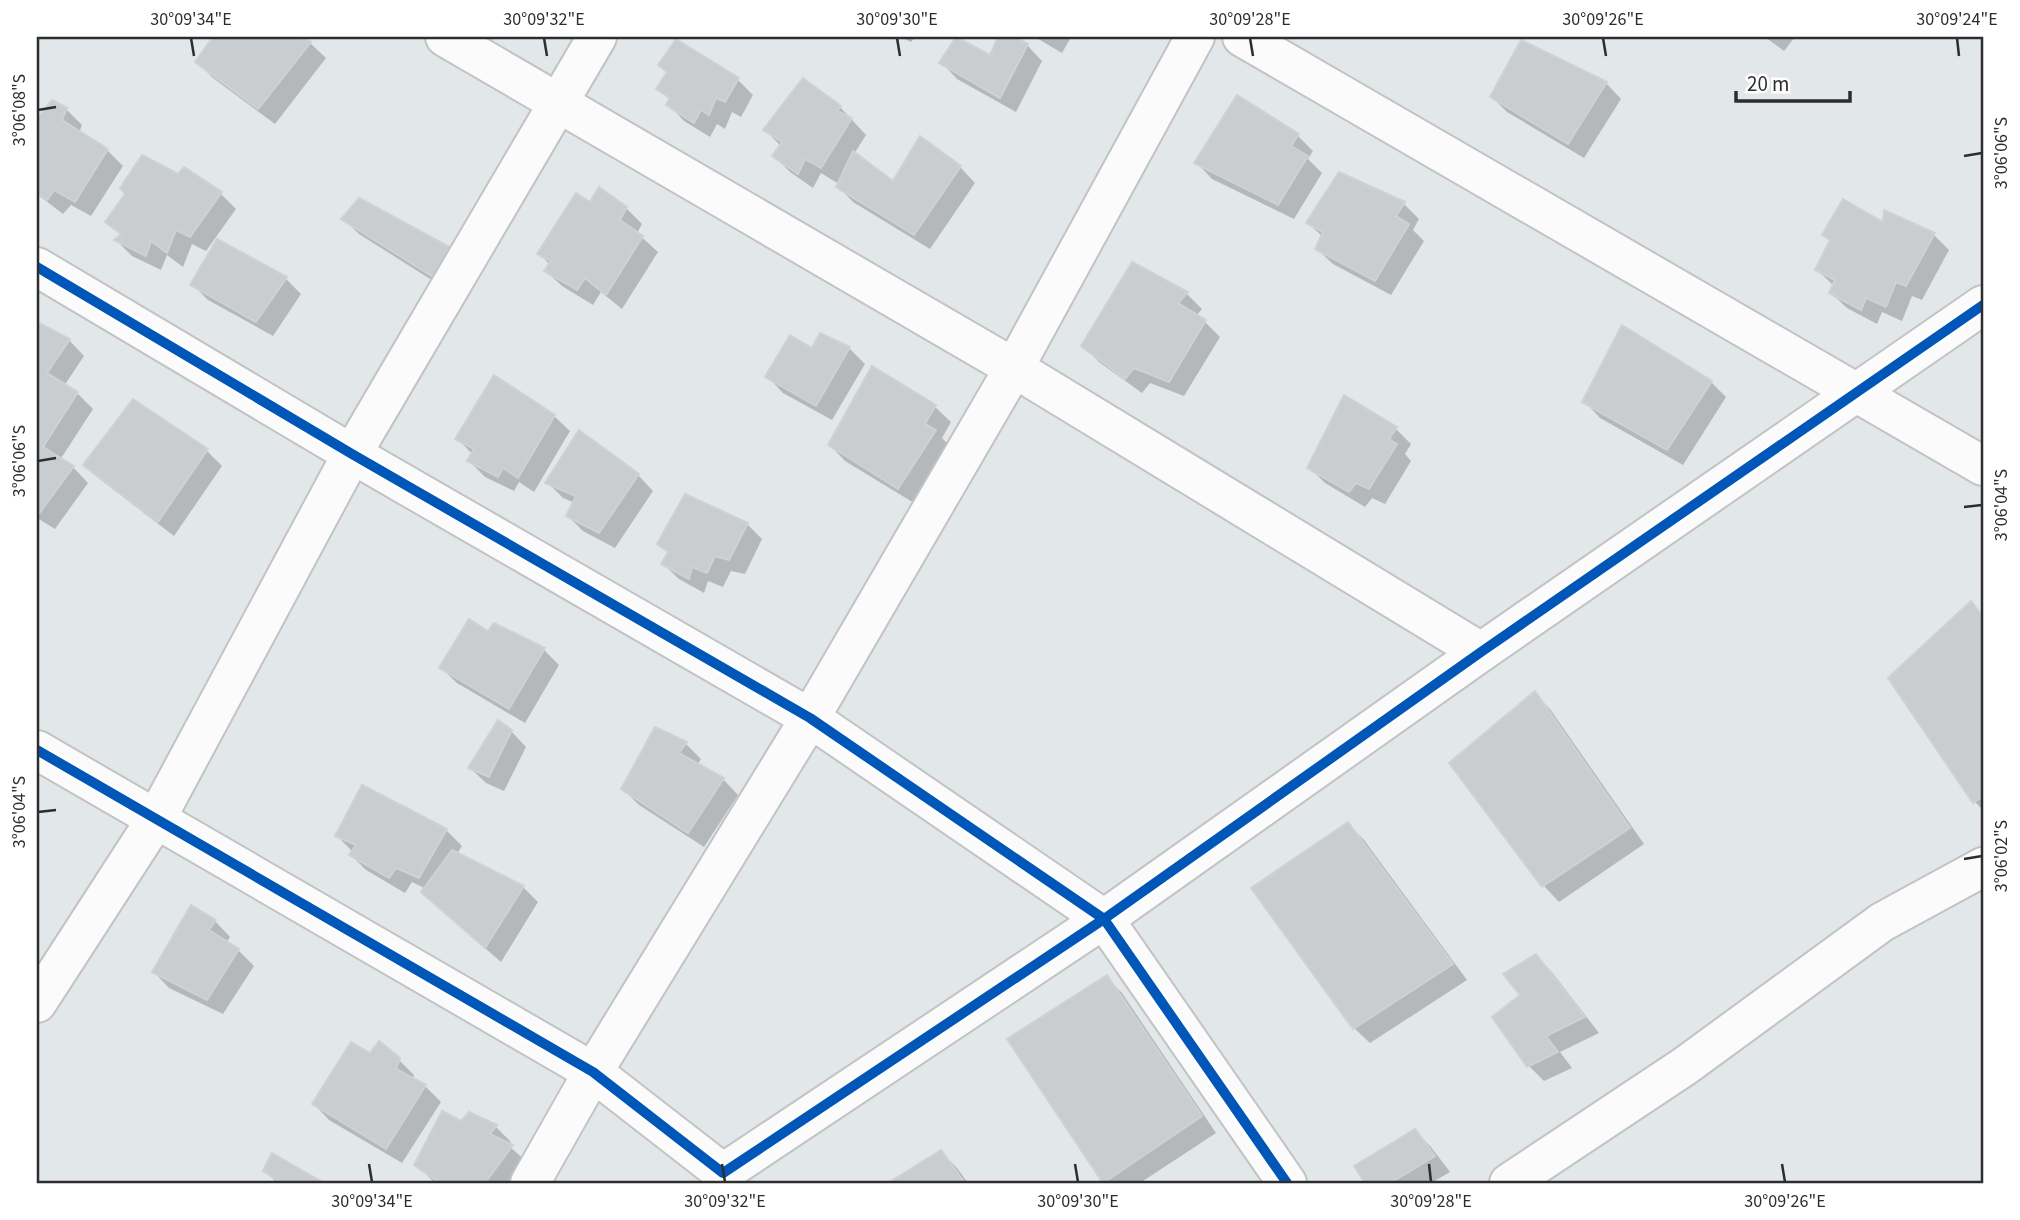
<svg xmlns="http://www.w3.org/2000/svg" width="2020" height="1220" font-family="'Source Sans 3',sans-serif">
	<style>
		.shadow { fill: #0003 }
		.building { fill: #c9cdcf; stroke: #ced2d5; stroke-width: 2 }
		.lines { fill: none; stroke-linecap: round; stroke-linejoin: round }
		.street-casing { stroke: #c2c3c2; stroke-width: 42 }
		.secondary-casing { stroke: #c2c3c2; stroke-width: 42 }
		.street { stroke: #fbfbfc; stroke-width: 38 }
		.secondary { stroke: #fbfbfc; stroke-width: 38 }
		.cycleway-casing { stroke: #fff; stroke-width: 15 }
		.cycleway { stroke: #0057b8; stroke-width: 10 }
		.ticks { fill: none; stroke: #2d2d2d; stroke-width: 2.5 }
		.neatline { fill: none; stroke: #2d2d2d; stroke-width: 2.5 }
		.ticks-label { font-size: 18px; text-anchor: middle; fill: #2d2d2d }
	</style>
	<rect width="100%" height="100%" fill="#e2e7ea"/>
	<g class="shadow">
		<polygon points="215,37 296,37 310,43 326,58 275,124 213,78 197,62"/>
		<polygon points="901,37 915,37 911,42"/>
		<polygon points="1000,37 1012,37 1027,45 1042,61 1016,112 957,79 942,63 991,57"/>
		<polygon points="1035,37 1071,37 1062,53"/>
		<polygon points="1765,37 1795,37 1784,51"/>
		<polygon points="738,80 753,95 741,117 732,112 725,129 717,124 710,137 684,121 669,105 671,101 658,88"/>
		<polygon points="1606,83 1621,99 1584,158 1507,112 1492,97"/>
		<polygon points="52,103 66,109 82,125 79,133 107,150 123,166 91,216 71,205 63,214 37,194 37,122"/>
		<polygon points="840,107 866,135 854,154 893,183 960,167 975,183 930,249 853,202 838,186 839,184 821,173 813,188 790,172 774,156 781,146 765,130"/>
		<polygon points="1298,136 1313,151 1308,159 1322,173 1294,219 1212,179 1197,163"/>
		<polygon points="179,177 221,194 236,209 206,251 192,244 183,267 167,255 161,270 132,256 116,240 122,236 108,222"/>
		<polygon points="1404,204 1419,219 1413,230 1424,241 1391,295 1333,264 1317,249 1323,237 1308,223"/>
		<polygon points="591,205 626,208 642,224 637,233 658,252 622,309 601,292 593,305 562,286 546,271 550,265 540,254"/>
		<polygon points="344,219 469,267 457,296 359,234"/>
		<polygon points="1884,225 1934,235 1949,250 1922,300 1912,296 1902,321 1882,312 1877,324 1847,308 1831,293 1834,286 1817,270 1831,242 1825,235"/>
		<polygon points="217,241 286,279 301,294 273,336 208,300 192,284"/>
		<polygon points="1132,264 1187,294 1202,309 1196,316 1205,322 1220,337 1184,396 1150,383 1142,393 1099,362 1083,346"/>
		<polygon points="37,324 69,340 84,356 64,386 77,393 93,409 60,460 73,467 88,483 55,529 37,518"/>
		<polygon points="821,335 849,348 865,364 832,420 783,393 768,377 812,350"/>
		<polygon points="872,369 935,407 951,422 942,438 950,446 914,503 845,461 830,445"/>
		<polygon points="1711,382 1726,397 1683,465 1600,418 1585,402"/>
		<polygon points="554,416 570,431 534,492 519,482 514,491 485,477 469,461 473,455 457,438"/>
		<polygon points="1396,429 1411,444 1405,454 1411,461 1385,504 1372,498 1365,507 1325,483 1310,468"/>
		<polygon points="207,451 222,466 174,536 101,480 86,464"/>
		<polygon points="638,475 653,491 615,548 583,531 568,516 575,503 563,498 547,482"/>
		<polygon points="747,524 762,539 745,574 731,571 723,587 708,581 704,593 679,579 663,564 669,553 659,544"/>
		<polygon points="1971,604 1983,616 1983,810 1975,802"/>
		<polygon points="489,634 544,650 559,665 525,723 457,683 441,668"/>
		<polygon points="1535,694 1550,709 1644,844 1559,902 1544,886 1452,763"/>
		<polygon points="511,731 526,747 504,791 486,783 470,768"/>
		<polygon points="686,744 701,759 697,765 723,779 738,795 704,847 639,805 623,789"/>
		<polygon points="1348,824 1364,840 1467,980 1370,1043 1354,1028"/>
		<polygon points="446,830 462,846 457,854 523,887 538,902 501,962 439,908 426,889 412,882 405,893 366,870 351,855 353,852 337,836"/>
		<polygon points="215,921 230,937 226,943 238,950 254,966 223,1014 169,988 154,972"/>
		<polygon points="1535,956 1551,971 1599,1033 1560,1052 1572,1068 1544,1081 1529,1066 1522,995"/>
		<polygon points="1107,978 1122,993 1216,1133 1140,1183 1106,1183 1104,1182"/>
		<polygon points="371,1056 399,1060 414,1075 413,1080 425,1086 441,1102 402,1163 329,1120 314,1104"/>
		<polygon points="461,1123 496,1127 511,1142 508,1145 527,1162 512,1183 435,1183 416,1165"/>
		<polygon points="1415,1131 1431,1147 1450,1172 1431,1183 1367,1183 1356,1167"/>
		<polygon points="941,1152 957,1168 968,1183 891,1183"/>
		<polygon points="272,1155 321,1183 277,1183 265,1171"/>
	</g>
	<g class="building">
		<polygon points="213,37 300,37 311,42 258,109 195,62"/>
		<polygon points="956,37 990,55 998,37 1016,37 1028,44 1000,98 939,63"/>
		<polygon points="676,39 739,78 725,102 716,98 709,115 701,110 694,123 666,105 670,98 656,89 667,72 658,65"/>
		<polygon points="1521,40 1607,82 1568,144 1490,97"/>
		<polygon points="803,78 841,106 837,111 852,118 821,168 805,159 798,174 772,156 782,142 763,130"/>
		<polygon points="1237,95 1299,134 1291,146 1308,156 1278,205 1194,163"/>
		<polygon points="52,100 67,108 62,120 108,149 75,202 54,190 47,200 37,192 37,119"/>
		<polygon points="920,136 961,166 914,235 836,187 853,151 893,181"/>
		<polygon points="142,155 178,174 184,167 222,192 190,237 176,230 167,253 151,241 146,256 114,240 121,234 105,222 125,194 120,188"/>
		<polygon points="1339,172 1405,202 1396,216 1409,224 1375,281 1315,249 1323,232 1306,223"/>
		<polygon points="599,187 627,207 620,220 643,236 606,295 585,278 577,290 544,271 551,261 537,254 576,193 590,202"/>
		<polygon points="359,198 455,250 441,282 341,219"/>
		<polygon points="1843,199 1883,222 1884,210 1935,233 1906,286 1896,282 1886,307 1866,298 1861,310 1829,293 1835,280 1815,270 1830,240 1822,235"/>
		<polygon points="217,239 287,277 256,322 190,285"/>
		<polygon points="1132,262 1188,292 1178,303 1206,320 1169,382 1134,368 1125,379 1081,346"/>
		<polygon points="37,322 70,339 47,373 78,392 43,447 74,466 38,515 37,514"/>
		<polygon points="1622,325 1712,381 1667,450 1582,402"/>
		<polygon points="820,333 850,347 816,406 765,377 790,335 812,348"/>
		<polygon points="872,366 936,405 925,424 936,430 898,489 828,445"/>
		<polygon points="494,375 555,415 518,478 503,468 498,477 467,461 474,449 455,439"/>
		<polygon points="1344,395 1397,427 1389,439 1397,444 1369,489 1356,483 1349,492 1307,468"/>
		<polygon points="133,399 208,449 158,522 83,465"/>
		<polygon points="579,430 639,474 599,533 566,516 576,496 545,483"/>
		<polygon points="685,494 748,523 729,560 715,556 707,573 692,567 689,579 661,564 668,552 657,544"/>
		<polygon points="1971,601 1983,617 1983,796 1973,803 1888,678"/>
		<polygon points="469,619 488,631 494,623 545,648 509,709 439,668"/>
		<polygon points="1535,691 1630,828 1542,887 1449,763"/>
		<polygon points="498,720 512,730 489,777 468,768"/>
		<polygon points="655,727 687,742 679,753 724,778 688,833 621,789"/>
		<polygon points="362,785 447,829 419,878 396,868 389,878 349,855 356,845 335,836"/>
		<polygon points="1348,822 1453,964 1353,1029 1251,888"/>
		<polygon points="452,850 524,886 485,948 421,892"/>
		<polygon points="191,905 216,920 209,930 239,949 207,1000 152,972"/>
		<polygon points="1536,954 1585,1017 1546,1036 1558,1052 1527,1067 1492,1017 1520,995 1503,974"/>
		<polygon points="1107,975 1202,1116 1103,1183 1007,1039"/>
		<polygon points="379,1041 400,1058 396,1069 426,1085 386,1149 312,1104 351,1042 370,1053"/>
		<polygon points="442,1111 461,1121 469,1112 497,1125 490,1134 513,1145 485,1183 440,1183 414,1165"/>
		<polygon points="1415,1129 1435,1156 1390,1183 1365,1183 1354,1166"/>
		<polygon points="941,1150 965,1183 888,1183"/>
		<polygon points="272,1153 324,1183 282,1183 263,1171"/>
	</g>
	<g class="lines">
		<defs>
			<g id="street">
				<polyline points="445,37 1014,368 1481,652"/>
				<polyline points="1242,37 1983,466"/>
				<polyline points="37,267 352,454 810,718 1104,919 1287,1183"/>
				<polyline points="37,750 593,1072 723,1173 1104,919 1481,652 1983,305"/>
				<polyline points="37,1003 156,819 352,454 597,37"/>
				<polyline points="530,1183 593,1072 810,718 1014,368 1195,37"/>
			</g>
			<polyline id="secondary" points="1509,1183 1685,1066 1882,922 1983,867"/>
		</defs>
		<use href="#street" class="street-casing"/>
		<use href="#secondary" class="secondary-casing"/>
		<use href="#street" class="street"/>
		<use href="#secondary" class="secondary"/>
		<defs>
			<g id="cycleway">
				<polyline points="37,267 352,454 810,718 1104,919 1287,1183"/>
				<polyline points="37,750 593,1072 723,1173 1104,919 1481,652 1983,305"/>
			</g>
		</defs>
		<use href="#cycleway" class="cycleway-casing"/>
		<use href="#cycleway" class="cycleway"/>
	</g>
	<path class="ticks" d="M191 38 194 56M544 38 547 56M897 38 900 56M1250 38 1253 56M1603 38 1606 56M1957 38 1959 56M38 110 56 107M1964 156 1982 153M38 461 56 458M1964 507 1982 505M38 812 56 810M1964 859 1982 856M369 1164 372 1182M722 1164 725 1182M1075 1164 1078 1182M1429 1164 1431 1182M1782 1164 1785 1182"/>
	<rect width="2020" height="1220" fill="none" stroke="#ffffff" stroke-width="77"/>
	<path d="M1736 91v10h114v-10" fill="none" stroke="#2d2d2d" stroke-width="3.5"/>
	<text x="1747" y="91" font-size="21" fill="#2d2d2d" stroke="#ffffff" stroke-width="5" paint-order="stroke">20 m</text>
	<rect x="38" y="38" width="1944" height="1144" class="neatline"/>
	<g class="ticks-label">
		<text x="191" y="25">30°09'34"E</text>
		<text x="544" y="25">30°09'32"E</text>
		<text x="897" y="25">30°09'30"E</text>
		<text x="1250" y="25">30°09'28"E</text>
		<text x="1603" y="25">30°09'26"E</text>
		<text x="1957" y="25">30°09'24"E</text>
		<text transform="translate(19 110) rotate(-90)" y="6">3°06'08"S</text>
		<text transform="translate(2001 153) rotate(-90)" y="6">3°06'06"S</text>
		<text transform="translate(19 461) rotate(-90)" y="6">3°06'06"S</text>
		<text transform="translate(2001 505) rotate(-90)" y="6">3°06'04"S</text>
		<text transform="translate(19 812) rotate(-90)" y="6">3°06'04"S</text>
		<text transform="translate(2001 856) rotate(-90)" y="6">3°06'02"S</text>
		<text x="372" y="1207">30°09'34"E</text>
		<text x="725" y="1207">30°09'32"E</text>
		<text x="1078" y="1207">30°09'30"E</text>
		<text x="1431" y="1207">30°09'28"E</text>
		<text x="1785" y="1207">30°09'26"E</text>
	</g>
</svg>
